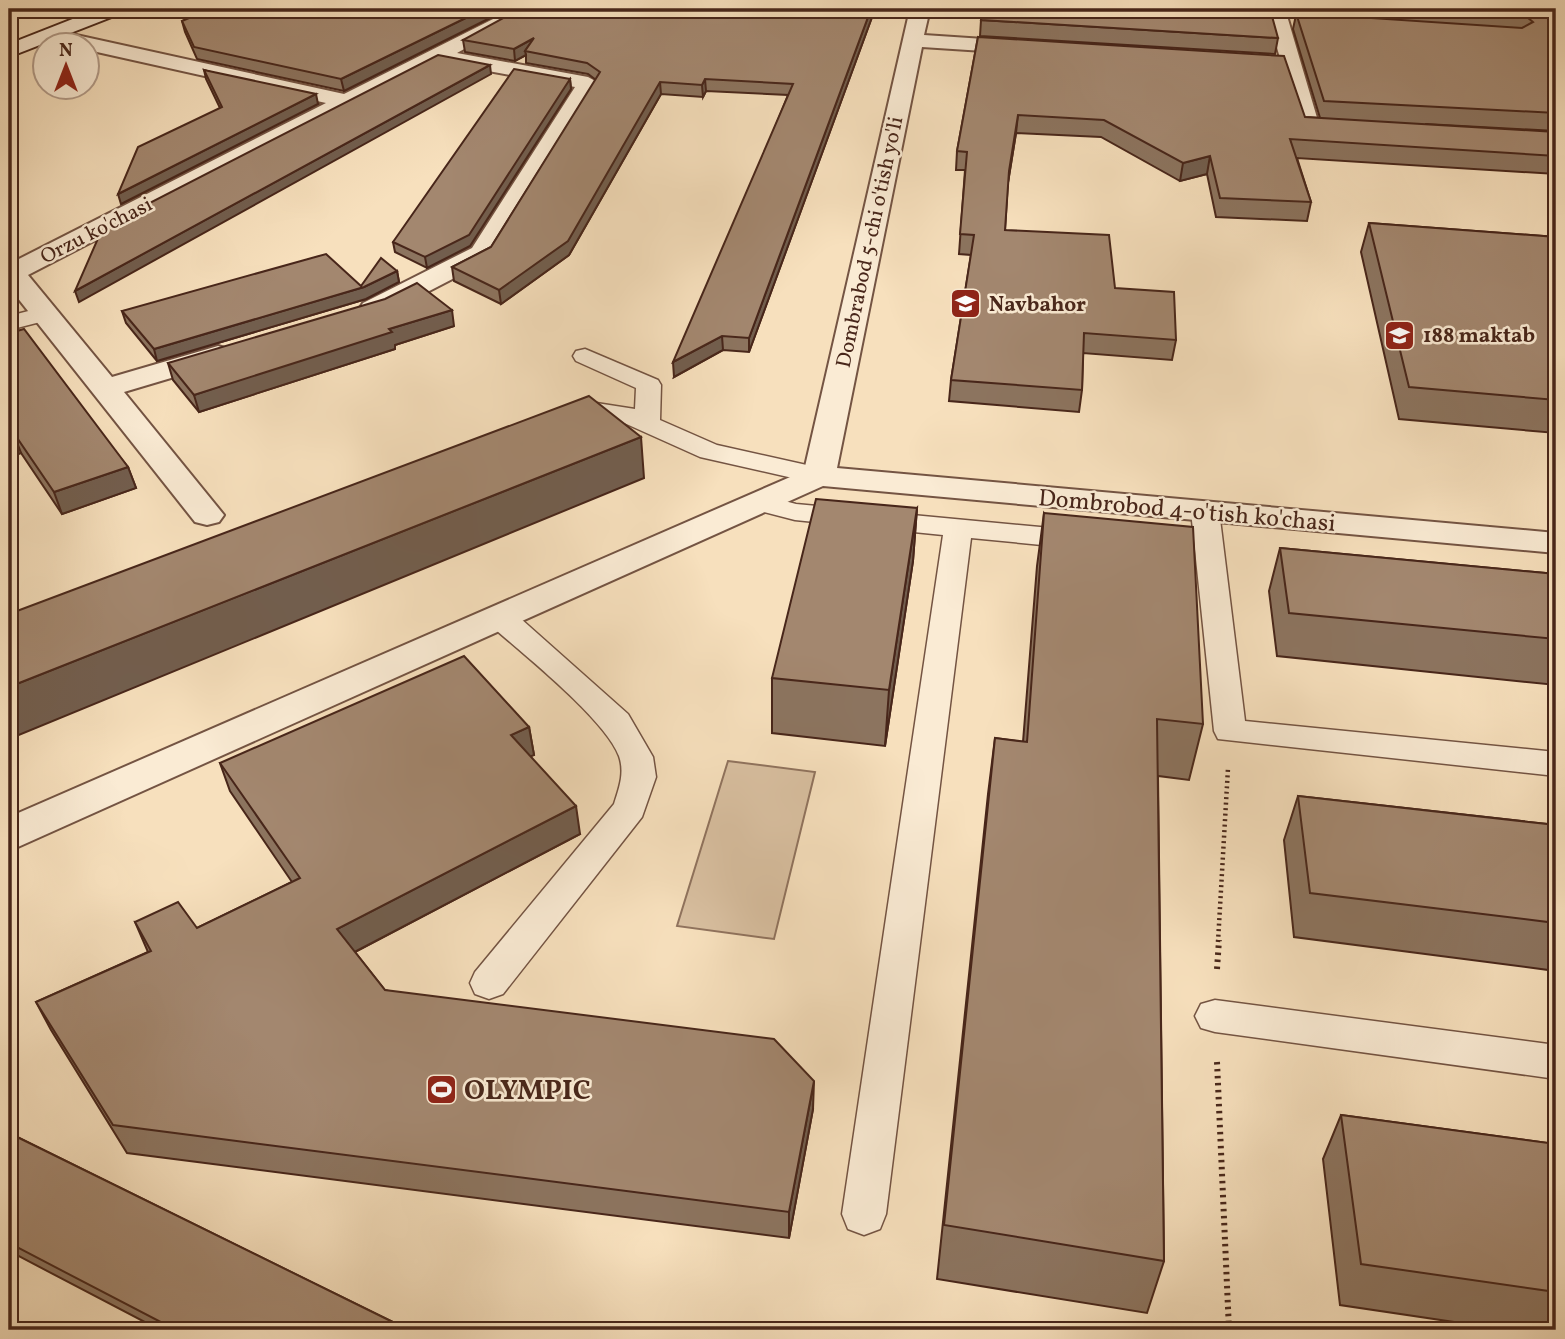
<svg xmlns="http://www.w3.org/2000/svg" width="1565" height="1339" font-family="Vollkorn,serif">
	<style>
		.green { fill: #d9c0a1; stroke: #90735e; stroke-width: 2 }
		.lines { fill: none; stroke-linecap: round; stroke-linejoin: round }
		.service-casing { stroke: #745443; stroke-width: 3 }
		.minor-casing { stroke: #745443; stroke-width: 4 }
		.secondary-casing { stroke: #48261a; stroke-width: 4 }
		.path-far1 { stroke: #48261a; stroke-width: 4.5; stroke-dasharray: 2 3.5; stroke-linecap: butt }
		.path { stroke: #48261a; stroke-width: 6; stroke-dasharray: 2.5 4.5; stroke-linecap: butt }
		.service { fill: #faebd4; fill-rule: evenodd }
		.minor { fill: #faebd4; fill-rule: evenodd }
		.secondary { fill: #faebd4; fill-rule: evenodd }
		.wall { fill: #8c745f; stroke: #48261a; stroke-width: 2 }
		.shaded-wall { fill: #725e4e; stroke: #48261a; stroke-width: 2 }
		.building { fill: #a3876f; stroke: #48261a; stroke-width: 2 }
		.labels { text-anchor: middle; stroke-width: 5; stroke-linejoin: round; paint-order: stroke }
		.far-street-label { font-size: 21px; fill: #48261a; stroke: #faebd4 }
		.far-poi-label { font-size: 21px; font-weight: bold; fill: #48261a; stroke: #faebd4; text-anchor: start }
		.street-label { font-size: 24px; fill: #48261a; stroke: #faebd4 }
		.near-poi-label { font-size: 28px; font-weight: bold; fill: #48261a; stroke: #faebd4; text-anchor: start }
	</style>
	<rect width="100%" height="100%" fill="#f7e0bd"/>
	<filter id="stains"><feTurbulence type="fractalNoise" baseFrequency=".00286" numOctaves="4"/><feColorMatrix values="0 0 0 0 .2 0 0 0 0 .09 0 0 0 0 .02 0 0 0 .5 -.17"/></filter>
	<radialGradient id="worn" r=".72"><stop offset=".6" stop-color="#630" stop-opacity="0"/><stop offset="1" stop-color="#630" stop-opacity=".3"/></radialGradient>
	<polygon class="green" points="728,761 815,772 774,939 677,926"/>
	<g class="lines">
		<defs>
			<g id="service">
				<polygon points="44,307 52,309 56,314 52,319 9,330 9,316"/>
				<polygon points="585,349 658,380 661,385 660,420 717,445 829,470 832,476 829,482 819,484 700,457 622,422 581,415 577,410 581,405 590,402 635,409 636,388 576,361 573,356 576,351"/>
				<polygon points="758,494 796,504 1083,531 1093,534 1097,540 1093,546 1083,549 971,538 886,1214 880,1229 864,1235 848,1229 842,1214 943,535 795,520 748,508 744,502 748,496"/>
				<polygon points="1205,503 1215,505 1219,511 1245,721 1556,752 1556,776 1218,739 1214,731 1191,511 1195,505"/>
				<path d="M500 607 511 610 628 714 653 757 656 777 642 817 503 994 489 999 475 994 470 983 475 972 614 804C619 788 625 773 619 756 605 719 522 653 489 624L485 617 489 610Z"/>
				<polygon points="1215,1000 1556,1045 1556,1079 1215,1032 1201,1028 1195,1016 1201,1004"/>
			</g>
			<g id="minor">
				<polygon points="513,9 537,9 457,53 588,77 599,83 491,259 383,315 373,317 363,315 359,309 363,303 472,248 575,87 439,62 28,275 112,377 218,346 228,349 233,355 228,361 124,392 224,515 219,522 207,525 195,522 9,287 9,264 326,103 88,50 88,46 69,46 42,39 39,35 49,29 344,94"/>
				<polygon points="910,9 930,9 924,35 1030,42 1040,48 1030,54 922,47 837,468 1556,533 1556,553 823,486 9,851 9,817 804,471"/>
				<polygon points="1266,9 1285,9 1318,121 1360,125 1363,130 1360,135 1301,132"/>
			</g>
			<polygon id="secondary" points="98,9 125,9 122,13 9,57 9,44"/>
		</defs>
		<use href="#service" class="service-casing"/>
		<use href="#minor" class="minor-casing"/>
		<use href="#secondary" class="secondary-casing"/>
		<polyline class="path-far1" points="1218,942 1228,768"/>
		<g class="path">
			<polyline points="1217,969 1219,940"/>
			<polyline points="1217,1062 1229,1330"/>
		</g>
		<use href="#service" class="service"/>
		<use href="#minor" class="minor"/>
		<use href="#secondary" class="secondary"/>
	</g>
	<g class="wall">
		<polygon points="210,9 508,9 344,91 197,59 185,32 182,21"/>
		<polygon points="875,9 749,352 723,350 674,377 788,95 706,91 703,97 661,94 569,255 501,304 454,281 452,267 491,247 596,80 588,74 526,63 526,55 515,61 465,52 463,40"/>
		<polygon points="1286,9 1556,9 1556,131 1425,124 1556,132 1556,174 1297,158 1311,202 1307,221 1216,217 1207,174 1180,181 1101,137 1016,133 1008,182 1005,230 1115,288 1176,340 1172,360 1083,353 1082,390 1079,412 949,401 951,380 971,255 959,254 965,170 956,170 957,151 978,37 1305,117 1320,118 1293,29 1296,15 1289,15"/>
		<polygon points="981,20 1278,38 1275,54 980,36"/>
		<polygon points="204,70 318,104 121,204 220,108 206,79"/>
		<polygon points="570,79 571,89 470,246 427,268 395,252 393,242"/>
		<polygon points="1369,223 1556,237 1556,433 1399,419 1361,252"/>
		<polygon points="397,271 399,282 366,299 157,361 126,323 122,311 361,286"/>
		<polygon points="9,313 17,331 128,467 136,488 62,514 21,453 9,457"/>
		<polygon points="454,326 395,345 395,349 199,412 173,380 168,363"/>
		<polygon points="917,508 913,561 885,746 772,733 772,678"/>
		<polygon points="1044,513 1203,724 1189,780 1158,776 1164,1261 1147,1313 937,1279 988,794 995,738 1023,742 1037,566"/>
		<polygon points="1280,548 1556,574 1556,685 1277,656 1269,591"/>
		<polygon points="529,727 534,755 530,756 580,834 355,952 385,990 813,1109 789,1238 127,1153 51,1030 36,1002 148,952 135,922 197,928 292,882 230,791 220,763"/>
		<polygon points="1298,796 1556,825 1556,971 1294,937 1284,840"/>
		<polygon points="1341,1115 1556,1144 1556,1330 1508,1330 1340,1305 1323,1159"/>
		<polygon points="9,1133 409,1330 160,1330 9,1251"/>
	</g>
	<g class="shaded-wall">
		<polygon points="9,9 35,9 9,19"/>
		<polygon points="484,9 508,9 344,91 341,79"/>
		<polygon points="871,9 875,9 749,352 749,338"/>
		<polygon points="534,38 525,51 526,55 515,61 514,49"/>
		<polygon points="490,65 491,74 79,302 75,291"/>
		<polygon points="570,79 571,89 470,246 427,268 425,257"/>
		<polygon points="705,79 706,91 703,97 702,85"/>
		<polygon points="660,82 661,94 569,255 501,304 499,290"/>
		<polygon points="316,94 318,104 121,204 118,194"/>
		<polygon points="1018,115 1016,133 1007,189 1009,171"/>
		<polygon points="1210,156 1207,174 1180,181 1183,163"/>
		<polygon points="397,271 399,282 366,299 157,361 154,349 364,287"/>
		<polygon points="452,310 454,326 395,345 395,349 199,412 194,395 389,329"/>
		<polygon points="722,336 723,350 674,377 673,362"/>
		<polygon points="13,432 21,453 9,457 9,433"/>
		<polygon points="641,437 644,478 9,739 9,687"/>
		<polygon points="128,467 136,488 62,514 54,492"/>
		<polygon points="917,508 913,561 885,746 889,690"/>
		<polygon points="529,727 534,755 515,763 511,735"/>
		<polygon points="576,806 580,834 345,957 337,929"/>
		<polygon points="814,1081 813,1109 789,1238 789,1212"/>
	</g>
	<g class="building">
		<polygon points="210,9 484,9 341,79 194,47 182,21"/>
		<polygon points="520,9 871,9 749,338 722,336 673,362 793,84 705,79 702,85 660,82 568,241 499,290 452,267 491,247 600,72 587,63 525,51 534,38 514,49 463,40"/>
		<polygon points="984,9 1270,9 1278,38 981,20"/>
		<polygon points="1448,9 1556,9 1556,113 1324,101 1296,13 1522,28 1533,22 1522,13"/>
		<polygon points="978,37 1284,56 1305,117 1556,132 1556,156 1290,139 1311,202 1220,198 1210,156 1183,163 1104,120 1018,115 1009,171 1005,230 1109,235 1115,288 1174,292 1176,340 1084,333 1082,390 951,380 974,235 960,234 967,152 957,151"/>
		<polygon points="438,55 490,65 75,291 103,227"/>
		<polygon points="514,69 570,79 469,235 425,257 393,242"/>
		<polygon points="204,70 316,94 118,194 138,147 222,107"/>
		<polygon points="1369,223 1556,237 1556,400 1409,387"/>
		<polygon points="326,254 361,286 381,258 397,271 364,287 154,349 122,311"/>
		<polygon points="417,283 452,310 389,329 392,332 194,395 168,363 385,299"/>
		<polygon points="9,313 17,331 24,329 128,467 54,492 13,432 9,433"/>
		<polygon points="589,396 641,437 9,687 9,614"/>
		<polygon points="816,499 917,508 889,690 772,678"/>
		<polygon points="1044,513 1193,527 1203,724 1157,719 1164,1261 944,1225 995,738 1027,742"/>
		<polygon points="1280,548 1556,574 1556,639 1289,613"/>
		<polygon points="464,656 529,727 511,735 576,806 337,929 385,990 774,1039 814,1081 789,1212 113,1125 36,1002 151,951 135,922 178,902 197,928 300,878 220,763"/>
		<polygon points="1298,796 1556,825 1556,923 1310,893"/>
		<polygon points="1341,1115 1556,1144 1556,1292 1361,1264"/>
		<polygon points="9,1133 409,1330 176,1330 9,1243"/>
	</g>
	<defs>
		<symbol id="school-square" viewBox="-11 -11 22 22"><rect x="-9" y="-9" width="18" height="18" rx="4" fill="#8f2418" stroke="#faebd4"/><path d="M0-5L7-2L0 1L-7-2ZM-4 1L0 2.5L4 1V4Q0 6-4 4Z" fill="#fff"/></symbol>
		<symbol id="stadium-square" viewBox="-11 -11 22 22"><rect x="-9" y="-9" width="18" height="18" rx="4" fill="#8f2418" stroke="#faebd4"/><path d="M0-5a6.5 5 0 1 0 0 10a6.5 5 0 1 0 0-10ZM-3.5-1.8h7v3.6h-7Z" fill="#fff"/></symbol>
	</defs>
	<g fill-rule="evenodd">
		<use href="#school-square" x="948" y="286" width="35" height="35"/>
		<use href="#school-square" x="1382" y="318" width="35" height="35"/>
		<use href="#stadium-square" x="424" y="1072" width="35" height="35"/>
	</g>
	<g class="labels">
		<g class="far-street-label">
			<text transform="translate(96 230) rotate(-27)" y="7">Orzu ko'chasi</text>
			<text transform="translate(869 242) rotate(-78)" y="7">Dombrabod 5-chi o'tish yo'li</text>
		</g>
		<g class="far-poi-label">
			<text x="989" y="311">Navbahor</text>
			<text x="1423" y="342">188 maktab</text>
		</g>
		<g class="street-label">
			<text transform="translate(1187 510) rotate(5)" y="8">Dombrobod 4-o'tish ko'chasi</text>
		</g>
		<g class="near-poi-label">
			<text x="464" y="1099">OLYMPIC</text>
		</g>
	</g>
	<rect width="1565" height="1339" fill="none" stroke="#f7e0bd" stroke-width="35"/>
	<rect x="10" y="10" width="1544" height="1318" fill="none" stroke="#48261a" stroke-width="3.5"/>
	<rect x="18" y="18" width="1530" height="1304" fill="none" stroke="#48261a" stroke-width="2"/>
	<g transform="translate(66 66)"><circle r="33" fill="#faebd4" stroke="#b39c8a" stroke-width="2"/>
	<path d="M0-5L12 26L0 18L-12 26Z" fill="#8f2418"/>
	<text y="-10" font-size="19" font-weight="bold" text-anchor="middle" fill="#48261a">N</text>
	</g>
	<rect width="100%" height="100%" filter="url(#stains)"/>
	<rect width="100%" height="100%" fill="url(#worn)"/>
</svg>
